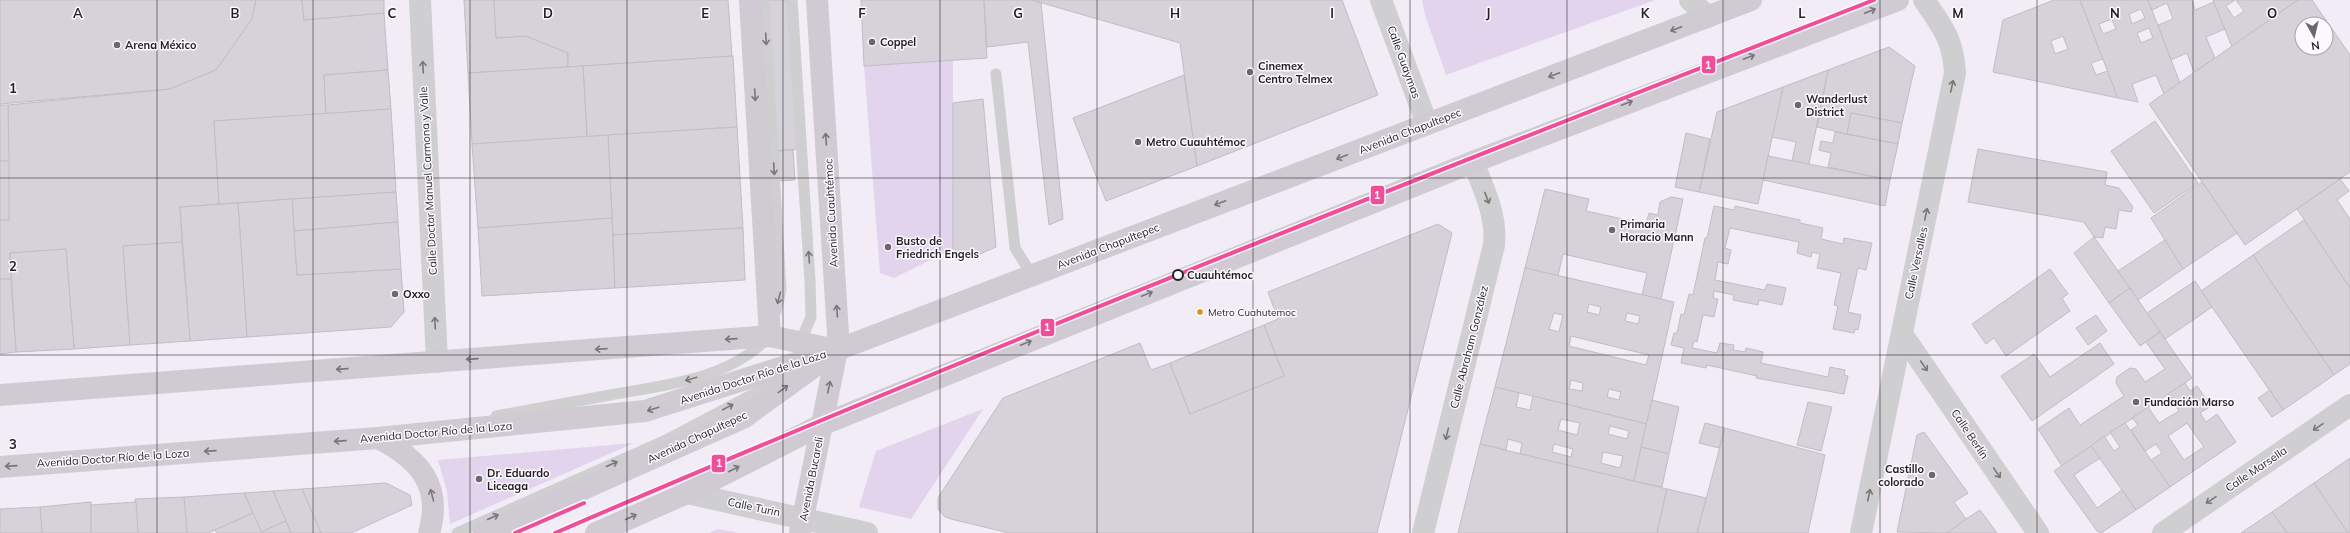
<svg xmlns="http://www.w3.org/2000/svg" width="2350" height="533" font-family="Mulish,sans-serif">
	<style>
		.green { fill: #e1d4ec }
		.building { fill: #d6d2d9; stroke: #c1bdc4; fill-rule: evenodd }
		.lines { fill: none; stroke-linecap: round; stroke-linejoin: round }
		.lane { stroke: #cfced0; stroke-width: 11 }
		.street { stroke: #cfced0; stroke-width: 22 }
		.primary { stroke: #d0cbd2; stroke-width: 22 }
		.metro-1-casing { stroke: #fbf8fe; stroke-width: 7 }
		.metro-1 { stroke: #f04e98; stroke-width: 4 }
		.oneway { stroke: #7a757c }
		.oneway2 { stroke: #79767a }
		.grid { fill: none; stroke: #231f25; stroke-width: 1; stroke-opacity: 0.55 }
		.poi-dot { fill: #6b676e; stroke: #fbf8fe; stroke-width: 1.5 }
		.stop-dot { fill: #fbf8fe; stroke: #231f25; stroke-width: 2 }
		.bus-dot { fill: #d79206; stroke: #fbf8fe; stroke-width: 1.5 }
		.labels { text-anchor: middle; stroke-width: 3; stroke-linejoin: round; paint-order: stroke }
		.bus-label { font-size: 10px; fill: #231f25; stroke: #fbf8fe; text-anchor: start }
		.poi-label { font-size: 11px; font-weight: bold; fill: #231f25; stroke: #fbf8fe; text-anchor: start }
		.street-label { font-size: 11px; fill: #231f25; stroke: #fbf8fe }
		.stop-label { font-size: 11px; font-weight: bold; fill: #231f25; stroke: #fbf8fe; text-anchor: start }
		.grid-label { font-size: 13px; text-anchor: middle; font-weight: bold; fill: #231f25; stroke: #fbf8fe; stroke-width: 3; stroke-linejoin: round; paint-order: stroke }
		.line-badge { stroke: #fbf8fe; stroke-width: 1.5 }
		.badge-label { font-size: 11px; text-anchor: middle; font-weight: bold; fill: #fff }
	</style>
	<rect width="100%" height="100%" fill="#f1ecf5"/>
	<g class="green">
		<polygon points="1422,0 1655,0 1446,75 1425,15"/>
		<polygon points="953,60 953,249 894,278 880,273 864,66"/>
		<polygon points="983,409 911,519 859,507 876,451"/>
		<polygon points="634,443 450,524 447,492 438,460"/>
		<polygon points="718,529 739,533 709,533"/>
	</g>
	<g class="building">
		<polygon points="0,0 256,0 252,19 216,70 170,89 0,104"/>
		<polygon points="256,0 302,0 304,20 384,13 388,70 324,75 326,114 214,121 219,204 180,207 182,242 123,246 130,345 74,349 66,249 10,253 11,279 0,279 0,220 9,220 8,105 170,89 216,70 252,19"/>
		<polygon points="302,0 384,0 384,13 304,20"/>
		<polygon points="464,0 494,0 496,38 526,36 568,53 568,67 468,73"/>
		<polygon points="494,0 728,0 732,56 568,67 568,53 526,36 496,38"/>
		<polygon points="762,0 790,0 799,149 772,151"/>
		<polygon points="861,0 984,0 987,58 864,66"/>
		<polygon points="984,0 1032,0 1041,3 1063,219 1049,225 1028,42 987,47"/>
		<polygon points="1032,0 1342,0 1378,95 1197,166 1180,43"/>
		<path d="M2054 0H2080L2103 59 2091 63 2096 75 2108 71 2118 98 1993 72 2003 20ZM2063 36 2068 49 2055 54 2051 41Z"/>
		<path d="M2080 0H2148L2180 83 2164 94 2156 75 2132 84 2138 102 2118 98ZM2141 9 2145 18 2132 24 2129 14ZM2112 19 2116 29 2103 34 2099 24ZM2149 28 2153 38 2141 43 2137 33Z"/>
		<polygon points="2148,0 2192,0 2195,10 2214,2 2225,29 2206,37 2215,58 2194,72 2187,53 2171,60 2158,25 2173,19 2167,3 2152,10"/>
		<polygon points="2213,0 2235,0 2226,6 2234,18 2244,11 2236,0 2298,0 2232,47"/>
		<path d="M2298 0H2312L2350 55V172L2245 245 2149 104ZM2302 24H2326V48H2302Z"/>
		<polygon points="1889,47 1915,66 1902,123 1851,113 1847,134 1817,127 1828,70"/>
		<polygon points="733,56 737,127 587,137 583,66"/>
		<polygon points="583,66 587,137 472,144 468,73"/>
		<polygon points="388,70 391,109 326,114 324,75"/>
		<polygon points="1828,70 1809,164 1792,161 1796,142 1772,137 1783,87"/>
		<polygon points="1184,75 1197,166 1106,201 1073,118"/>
		<polygon points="1783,87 1758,204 1699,192 1717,112"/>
		<polygon points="983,99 996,247 968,259 953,249 953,103"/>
		<polygon points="0,105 8,105 9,161 0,161"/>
		<polygon points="391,109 396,192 219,204 214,121"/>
		<polygon points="1851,113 1902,123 1898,144 1847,134"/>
		<polygon points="2155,121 2198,183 2154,213 2111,151"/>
		<polygon points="737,127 743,228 613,235 608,135"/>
		<polygon points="1835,132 1898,144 1890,180 1828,167 1831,153 1819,150 1821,141 1833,143"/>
		<polygon points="1686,133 1710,139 1699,192 1675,187"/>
		<polygon points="608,135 612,218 478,228 472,144"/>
		<polygon points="1978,149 2107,172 2105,185 2119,188 2133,207 2131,212 2119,210 2116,229 2105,227 2103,238 2094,237 2084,222 1968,202"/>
		<polygon points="793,150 795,180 779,181 778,151"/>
		<polygon points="1768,156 1890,180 1885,206 1763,180"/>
		<rect x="0" y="161" width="9" height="59"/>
		<polygon points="2340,179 2349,191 2337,200 2350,219 2350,288 2297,209"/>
		<polygon points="2202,182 2237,233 2183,269 2151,218"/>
		<polygon points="1545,189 1589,199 1586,211 1646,224 1649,213 1658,215 1660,202 1671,197 1683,199 1661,299 1642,295 1647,273 1563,254 1558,276 1525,268"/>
		<polygon points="396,192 398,222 294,231 292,199"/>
		<polygon points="292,199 297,275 401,269 404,312 391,327 247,337 238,203"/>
		<polygon points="238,203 247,337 190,341 180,207"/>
		<polygon points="1714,206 1734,210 1735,206 1800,220 1800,223 1823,228 1821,239 1843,244 1844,238 1872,243 1866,270 1858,268 1848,312 1861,315 1858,330 1855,329 1854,333 1833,329 1838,306 1834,305 1841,273 1817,268 1820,254 1812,252 1811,257 1797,253 1799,242 1730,228 1725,248 1731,250 1728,264 1718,262 1715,280 1765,290 1767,284 1786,288 1782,305 1759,300 1758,305 1733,300 1734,295 1714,291 1713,298 1718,299 1714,317 1703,315 1697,342 1694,341 1692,348 1717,353 1720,343 1734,345 1733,350 1745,352 1746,348 1763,352 1761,363 1828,377 1830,367 1845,370 1844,375 1848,376 1844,394 1756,378 1757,376 1707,365 1706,368 1681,363 1684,348 1671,345 1674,333 1677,333 1681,314 1684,315 1689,294 1693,295 1705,238 1707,238"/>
		<polygon points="612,218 615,288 482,296 478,228"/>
		<polygon points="2304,220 2350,288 2350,364 2334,375 2253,255"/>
		<polygon points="398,222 401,269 297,275 294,231"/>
		<polygon points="1438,224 1452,233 1377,533 1009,533 951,519 945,517 938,509 938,498 1003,398 1140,343 1151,370 1170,363 1190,414 1284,376 1264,325 1278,319 1268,292"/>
		<polygon points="743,228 745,280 615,288 613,235"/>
		<polygon points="2094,237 2130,288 2109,303 2074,253"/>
		<polygon points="2165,240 2183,269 2138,300 2118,271"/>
		<polygon points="182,242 190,341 130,345 123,246"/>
		<polygon points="66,249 74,349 16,352 10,253"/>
		<polygon points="2253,255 2334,375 2283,410 2201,291"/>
		<path d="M1525 268 1674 302 1647 424 1495 387ZM1589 304 1601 307 1599 315 1587 312ZM1554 313 1563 315 1559 332 1549 329ZM1627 313 1640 316 1638 324 1625 321ZM1571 336 1649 355 1646 365 1569 346ZM1571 380 1583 383 1582 391 1569 389ZM1609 389 1621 392 1619 400 1607 397Z"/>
		<polygon points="2050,269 2068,294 2062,298 2070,311 2006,356 1994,338 1986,344 1972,324"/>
		<polygon points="0,279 11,279 16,352 0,354"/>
		<polygon points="2195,281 2212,307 2165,339 2147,313"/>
		<polygon points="2130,288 2160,332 2140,346 2109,303"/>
		<polygon points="2096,315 2107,331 2088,345 2076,328"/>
		<polygon points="1264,325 1284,376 1190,414 1170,363"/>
		<polygon points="2160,332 2192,378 2062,466 2038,429 2069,408 2080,425 2124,396 2116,383 2117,377 2130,368 2136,369 2145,382 2165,369 2146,342"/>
		<polygon points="2100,343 2114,364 2032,421 2001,376 2034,354 2050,377"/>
		<path d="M2185 383 2190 391 2197 386 2211 406 2200 413 2206 422 2217 414 2236 442 2170 487 2151 460 2162 453 2156 444 2145 451 2131 430 2138 425 2132 418 2148 407 2159 423 2179 411 2168 394ZM2187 423 2204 447 2184 460 2168 436Z"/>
		<path d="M1495 387 1519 393 1516 407 1530 410 1533 396 1647 424 1634 481 1520 454 1522 443 1508 439 1506 450 1480 444ZM1561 419 1580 423 1577 435 1558 430ZM1610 426 1629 431 1627 439 1608 434ZM1554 444 1573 449 1571 457 1552 452ZM1603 452 1623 456 1620 468 1601 463Z"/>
		<polygon points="2270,390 2283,410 2272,417 2258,398"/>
		<polygon points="1652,400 1679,407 1669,454 1641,447"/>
		<polygon points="1808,402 1832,407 1821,451 1797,445"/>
		<polygon points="1705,423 1725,428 1719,448 1699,443"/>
		<polygon points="2125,423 2170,487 2136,510 2091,446 2104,436 2114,451 2120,447 2110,432"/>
		<polygon points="1725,428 1825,455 1808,533 1697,533"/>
		<polygon points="1924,432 1968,493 1954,502 1966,519 1947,533 1897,532 1917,435"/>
		<polygon points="1480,444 1667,489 1657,533 1458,533"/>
		<polygon points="2091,446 2100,458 2074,475 2097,508 2122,490 2136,510 2101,533 2097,531 2054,471"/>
		<polygon points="1641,447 1669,454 1662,487 1634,481"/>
		<polygon points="2350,458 2350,533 2348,533 2314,483"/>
		<polygon points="386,483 410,495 412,505 351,533 321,533 302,489"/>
		<polygon points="2314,483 2348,533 2287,533 2272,512"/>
		<polygon points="302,489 321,533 291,533 273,491"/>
		<polygon points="1667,489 1706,498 1697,533 1657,533"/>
		<polygon points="273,491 286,521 261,532 244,493"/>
		<polygon points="244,493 253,513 208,533 187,533 184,497"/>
		<polygon points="184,497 187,533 138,533 135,499"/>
		<polygon points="91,502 91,533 42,533 40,507"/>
		<polygon points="136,502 138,533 91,533 91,505"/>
		<polygon points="40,507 42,533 0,533 0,509"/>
		<polygon points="1980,510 1997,533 1947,533 1966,519"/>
		<polygon points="2272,512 2287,533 2241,533"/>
		<polygon points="253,513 262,533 217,533 215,530"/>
		<polygon points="286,521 291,533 262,533 261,532"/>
	</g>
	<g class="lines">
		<g class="lane">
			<polyline points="764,0 781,290 776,312"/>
			<polyline points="792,0 810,281 811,317 799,345"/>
			<polyline points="996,74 1015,248 1032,275"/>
			<path d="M496 416C534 409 572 402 610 395 665 385 727 380 768 338"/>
			<polyline points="457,533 666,440 757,392 775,375"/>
		</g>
		<g class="street">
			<polyline points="420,0 437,362"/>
			<polyline points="1381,0 1427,124"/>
			<polyline points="1690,0 1708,17"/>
			<polyline points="1902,334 2038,533"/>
			<polyline points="687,493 867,533"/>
			<path d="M1423 533 1494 245C1497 216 1484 189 1473 162"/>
			<path d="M1861 533 1955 73C1953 39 1943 28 1924 0"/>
			<polyline points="2163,533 2350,405"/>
		</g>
		<g class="primary">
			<polyline points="750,0 770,336"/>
			<polyline points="0,395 770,336 836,350"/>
			<path d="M378 438C419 459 443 485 429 533"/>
			<polyline points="0,467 378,438 645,411 821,355"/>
			<polyline points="484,533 743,418 837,350 1751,0"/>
			<polyline points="596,533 687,493 821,425 1473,162 1898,0"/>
			<polyline points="800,533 837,350 838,334 817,0"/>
		</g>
		<defs>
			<g id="metro-1">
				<polyline points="515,533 584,503"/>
				<path d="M555 533C991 345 1432 173 1874 0"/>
			</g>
		</defs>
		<use href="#metro-1" class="metro-1-casing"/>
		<use href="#metro-1" class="metro-1"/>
	</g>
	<defs><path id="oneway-shaft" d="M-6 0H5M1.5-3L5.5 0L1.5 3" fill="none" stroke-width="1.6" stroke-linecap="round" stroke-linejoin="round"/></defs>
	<g class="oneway">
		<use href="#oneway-shaft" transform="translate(1870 11) rotate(-21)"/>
		<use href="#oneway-shaft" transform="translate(1676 29) rotate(159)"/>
		<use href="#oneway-shaft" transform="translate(1749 57) rotate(-21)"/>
		<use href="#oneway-shaft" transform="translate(1554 75) rotate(159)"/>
		<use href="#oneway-shaft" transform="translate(755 95) rotate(87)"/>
		<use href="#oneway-shaft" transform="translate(1627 103) rotate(-21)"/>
		<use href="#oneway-shaft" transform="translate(826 139) rotate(-94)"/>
		<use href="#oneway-shaft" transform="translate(1342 157) rotate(159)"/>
		<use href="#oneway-shaft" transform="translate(1220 203) rotate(159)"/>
		<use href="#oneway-shaft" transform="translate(1147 294) rotate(-22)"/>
		<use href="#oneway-shaft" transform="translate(837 311) rotate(-94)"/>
		<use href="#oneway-shaft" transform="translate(731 339) rotate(176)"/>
		<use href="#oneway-shaft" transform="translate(1026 343) rotate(-22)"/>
		<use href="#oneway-shaft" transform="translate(601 349) rotate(176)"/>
		<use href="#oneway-shaft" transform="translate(472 359) rotate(176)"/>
		<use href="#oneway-shaft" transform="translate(342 369) rotate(176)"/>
		<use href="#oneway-shaft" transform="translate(829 387) rotate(-78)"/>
		<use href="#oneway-shaft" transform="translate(783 389) rotate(-36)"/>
		<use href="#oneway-shaft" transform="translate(653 409) rotate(162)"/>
		<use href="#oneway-shaft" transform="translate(340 441) rotate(176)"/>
		<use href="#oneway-shaft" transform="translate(210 451) rotate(176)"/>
		<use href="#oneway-shaft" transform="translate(11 466) rotate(176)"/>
		<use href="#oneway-shaft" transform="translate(734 469) rotate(-27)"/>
		<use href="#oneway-shaft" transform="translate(432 495) rotate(-104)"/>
		<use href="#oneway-shaft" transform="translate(631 517) rotate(-24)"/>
	</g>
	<g class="oneway2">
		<use href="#oneway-shaft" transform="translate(766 39) rotate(87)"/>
		<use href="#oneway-shaft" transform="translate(423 67) rotate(-93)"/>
		<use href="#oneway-shaft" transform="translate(1952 86) rotate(-78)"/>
		<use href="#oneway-shaft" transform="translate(774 169) rotate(87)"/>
		<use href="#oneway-shaft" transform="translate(1487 198) rotate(69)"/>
		<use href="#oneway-shaft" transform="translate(1926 214) rotate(-78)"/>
		<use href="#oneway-shaft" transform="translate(809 257) rotate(-94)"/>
		<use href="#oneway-shaft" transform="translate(779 298) rotate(104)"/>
		<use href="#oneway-shaft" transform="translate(435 323) rotate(-93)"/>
		<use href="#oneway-shaft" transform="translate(1924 366) rotate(56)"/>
		<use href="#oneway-shaft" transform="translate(691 379) rotate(163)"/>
		<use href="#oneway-shaft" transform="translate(728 407) rotate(-28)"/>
		<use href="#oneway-shaft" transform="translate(2318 427) rotate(146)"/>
		<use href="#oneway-shaft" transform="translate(1447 434) rotate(104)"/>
		<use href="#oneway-shaft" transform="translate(612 464) rotate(-24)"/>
		<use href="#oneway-shaft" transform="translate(1997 473) rotate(56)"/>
		<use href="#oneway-shaft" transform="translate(1869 495) rotate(-78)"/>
		<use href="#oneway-shaft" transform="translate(2211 500) rotate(146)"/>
		<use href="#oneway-shaft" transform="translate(493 517) rotate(-24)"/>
	</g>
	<path class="grid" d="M157 0V533M313 0V533M470 0V533M627 0V533M783 0V533M940 0V533M1097 0V533M1253 0V533M1410 0V533M1567 0V533M1723 0V533M1880 0V533M2037 0V533M2193 0V533M0 178H2350M0 355H2350"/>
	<g class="poi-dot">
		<circle cx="872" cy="42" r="4"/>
		<circle cx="117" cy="45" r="4"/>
		<circle cx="1250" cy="72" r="4"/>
		<circle cx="1798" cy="105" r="4"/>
		<circle cx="1138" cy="142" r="4"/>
		<circle cx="1612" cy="230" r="4"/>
		<circle cx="888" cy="247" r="4"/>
		<circle cx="395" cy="294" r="4"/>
		<circle cx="2136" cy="402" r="4"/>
		<circle cx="1932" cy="475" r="4"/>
		<circle cx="479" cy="479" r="4"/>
	</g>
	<circle class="stop-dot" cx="1178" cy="275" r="5"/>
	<circle class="bus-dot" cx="1200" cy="312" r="3.5"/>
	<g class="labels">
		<g class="bus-label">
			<text x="1208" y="316">Metro Cuahutemoc</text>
		</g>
		<g class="poi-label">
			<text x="880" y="46">Coppel</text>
			<text x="125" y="49">Arena México</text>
			<text x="1258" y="70">Cinemex<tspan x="1258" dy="13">Centro Telmex</tspan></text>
			<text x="1806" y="103">Wanderlust<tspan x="1806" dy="13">District</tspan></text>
			<text x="1146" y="146">Metro Cuauhtémoc</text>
			<text x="1620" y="228">Primaria<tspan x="1620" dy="13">Horacio Mann</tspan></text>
			<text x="896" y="245">Busto de<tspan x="896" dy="13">Friedrich Engels</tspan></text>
			<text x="403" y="298">Oxxo</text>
			<text x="2144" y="406">Fundación Marso</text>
			<text x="1924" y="473" text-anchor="end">Castillo<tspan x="1924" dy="13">colorado</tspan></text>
			<text x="487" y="477">Dr. Eduardo<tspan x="487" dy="13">Liceaga</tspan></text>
		</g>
		<g class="street-label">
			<text transform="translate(1404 62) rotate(70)" y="4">Calle Guaymas</text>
			<text transform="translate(1410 131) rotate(-21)" y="4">Avenida Chapultepec</text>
			<text transform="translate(428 181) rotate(-93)" y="4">Calle Doctor Manuel Carmona y Valle</text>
			<text transform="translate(831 213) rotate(-93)" y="4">Avenida Cuauhtémoc</text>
			<text transform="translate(1108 246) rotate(-21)" y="4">Avenida Chapultepec</text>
			<text transform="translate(1916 263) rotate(-78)" y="4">Calle Versalles</text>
			<text transform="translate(1469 347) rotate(-76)" y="4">Calle Abraham González</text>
			<text transform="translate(753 377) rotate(-18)" y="4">Avenida Doctor Río de la Loza</text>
			<text transform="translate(436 432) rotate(-5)" y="4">Avenida Doctor Río de la Loza</text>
			<text transform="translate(1970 434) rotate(56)" y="4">Calle Berlín</text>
			<text transform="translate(697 437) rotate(-25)" y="4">Avenida Chapultepec</text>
			<text transform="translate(113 458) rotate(-4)" y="4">Avenida Doctor Río de la Loza</text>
			<text transform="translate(2256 469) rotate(-34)" y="4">Calle Marsella</text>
			<text transform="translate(811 479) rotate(-79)" y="4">Avenida Bucareli</text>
			<text transform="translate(754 507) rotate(12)" y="4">Calle Turin</text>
		</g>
		<g class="stop-label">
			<text x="1187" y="279">Cuauhtémoc</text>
		</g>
	</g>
	<g class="grid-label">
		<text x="78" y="18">A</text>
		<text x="235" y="18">B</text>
		<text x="392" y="18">C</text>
		<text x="548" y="18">D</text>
		<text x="705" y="18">E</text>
		<text x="862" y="18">F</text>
		<text x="1018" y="18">G</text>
		<text x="1175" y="18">H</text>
		<text x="1332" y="18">I</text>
		<text x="1488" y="18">J</text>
		<text x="1645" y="18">K</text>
		<text x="1802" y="18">L</text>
		<text x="1958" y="18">M</text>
		<text x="2115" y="18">N</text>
		<text x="2272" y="18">O</text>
		<text x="13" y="93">1</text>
		<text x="13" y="271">2</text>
		<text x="13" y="449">3</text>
	</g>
	<g class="line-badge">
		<rect x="1701" y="55" width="15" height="19" rx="4" fill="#f04e98"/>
		<rect x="1370" y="185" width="15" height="20" rx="4" fill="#f04e98"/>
		<rect x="1040" y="318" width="15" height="19" rx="4" fill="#f04e98"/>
		<rect x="711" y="454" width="15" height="19" rx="4" fill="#f04e98"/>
	</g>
	<g class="badge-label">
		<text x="1708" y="69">1</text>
		<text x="1377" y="199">1</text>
		<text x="1047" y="331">1</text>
		<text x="719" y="467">1</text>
	</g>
	<g transform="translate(2314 36) rotate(172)"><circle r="19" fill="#fbf8fe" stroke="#a5a1a7"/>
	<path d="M0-3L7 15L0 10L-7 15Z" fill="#6b676e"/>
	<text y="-6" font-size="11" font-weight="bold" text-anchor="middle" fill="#231f25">N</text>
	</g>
</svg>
